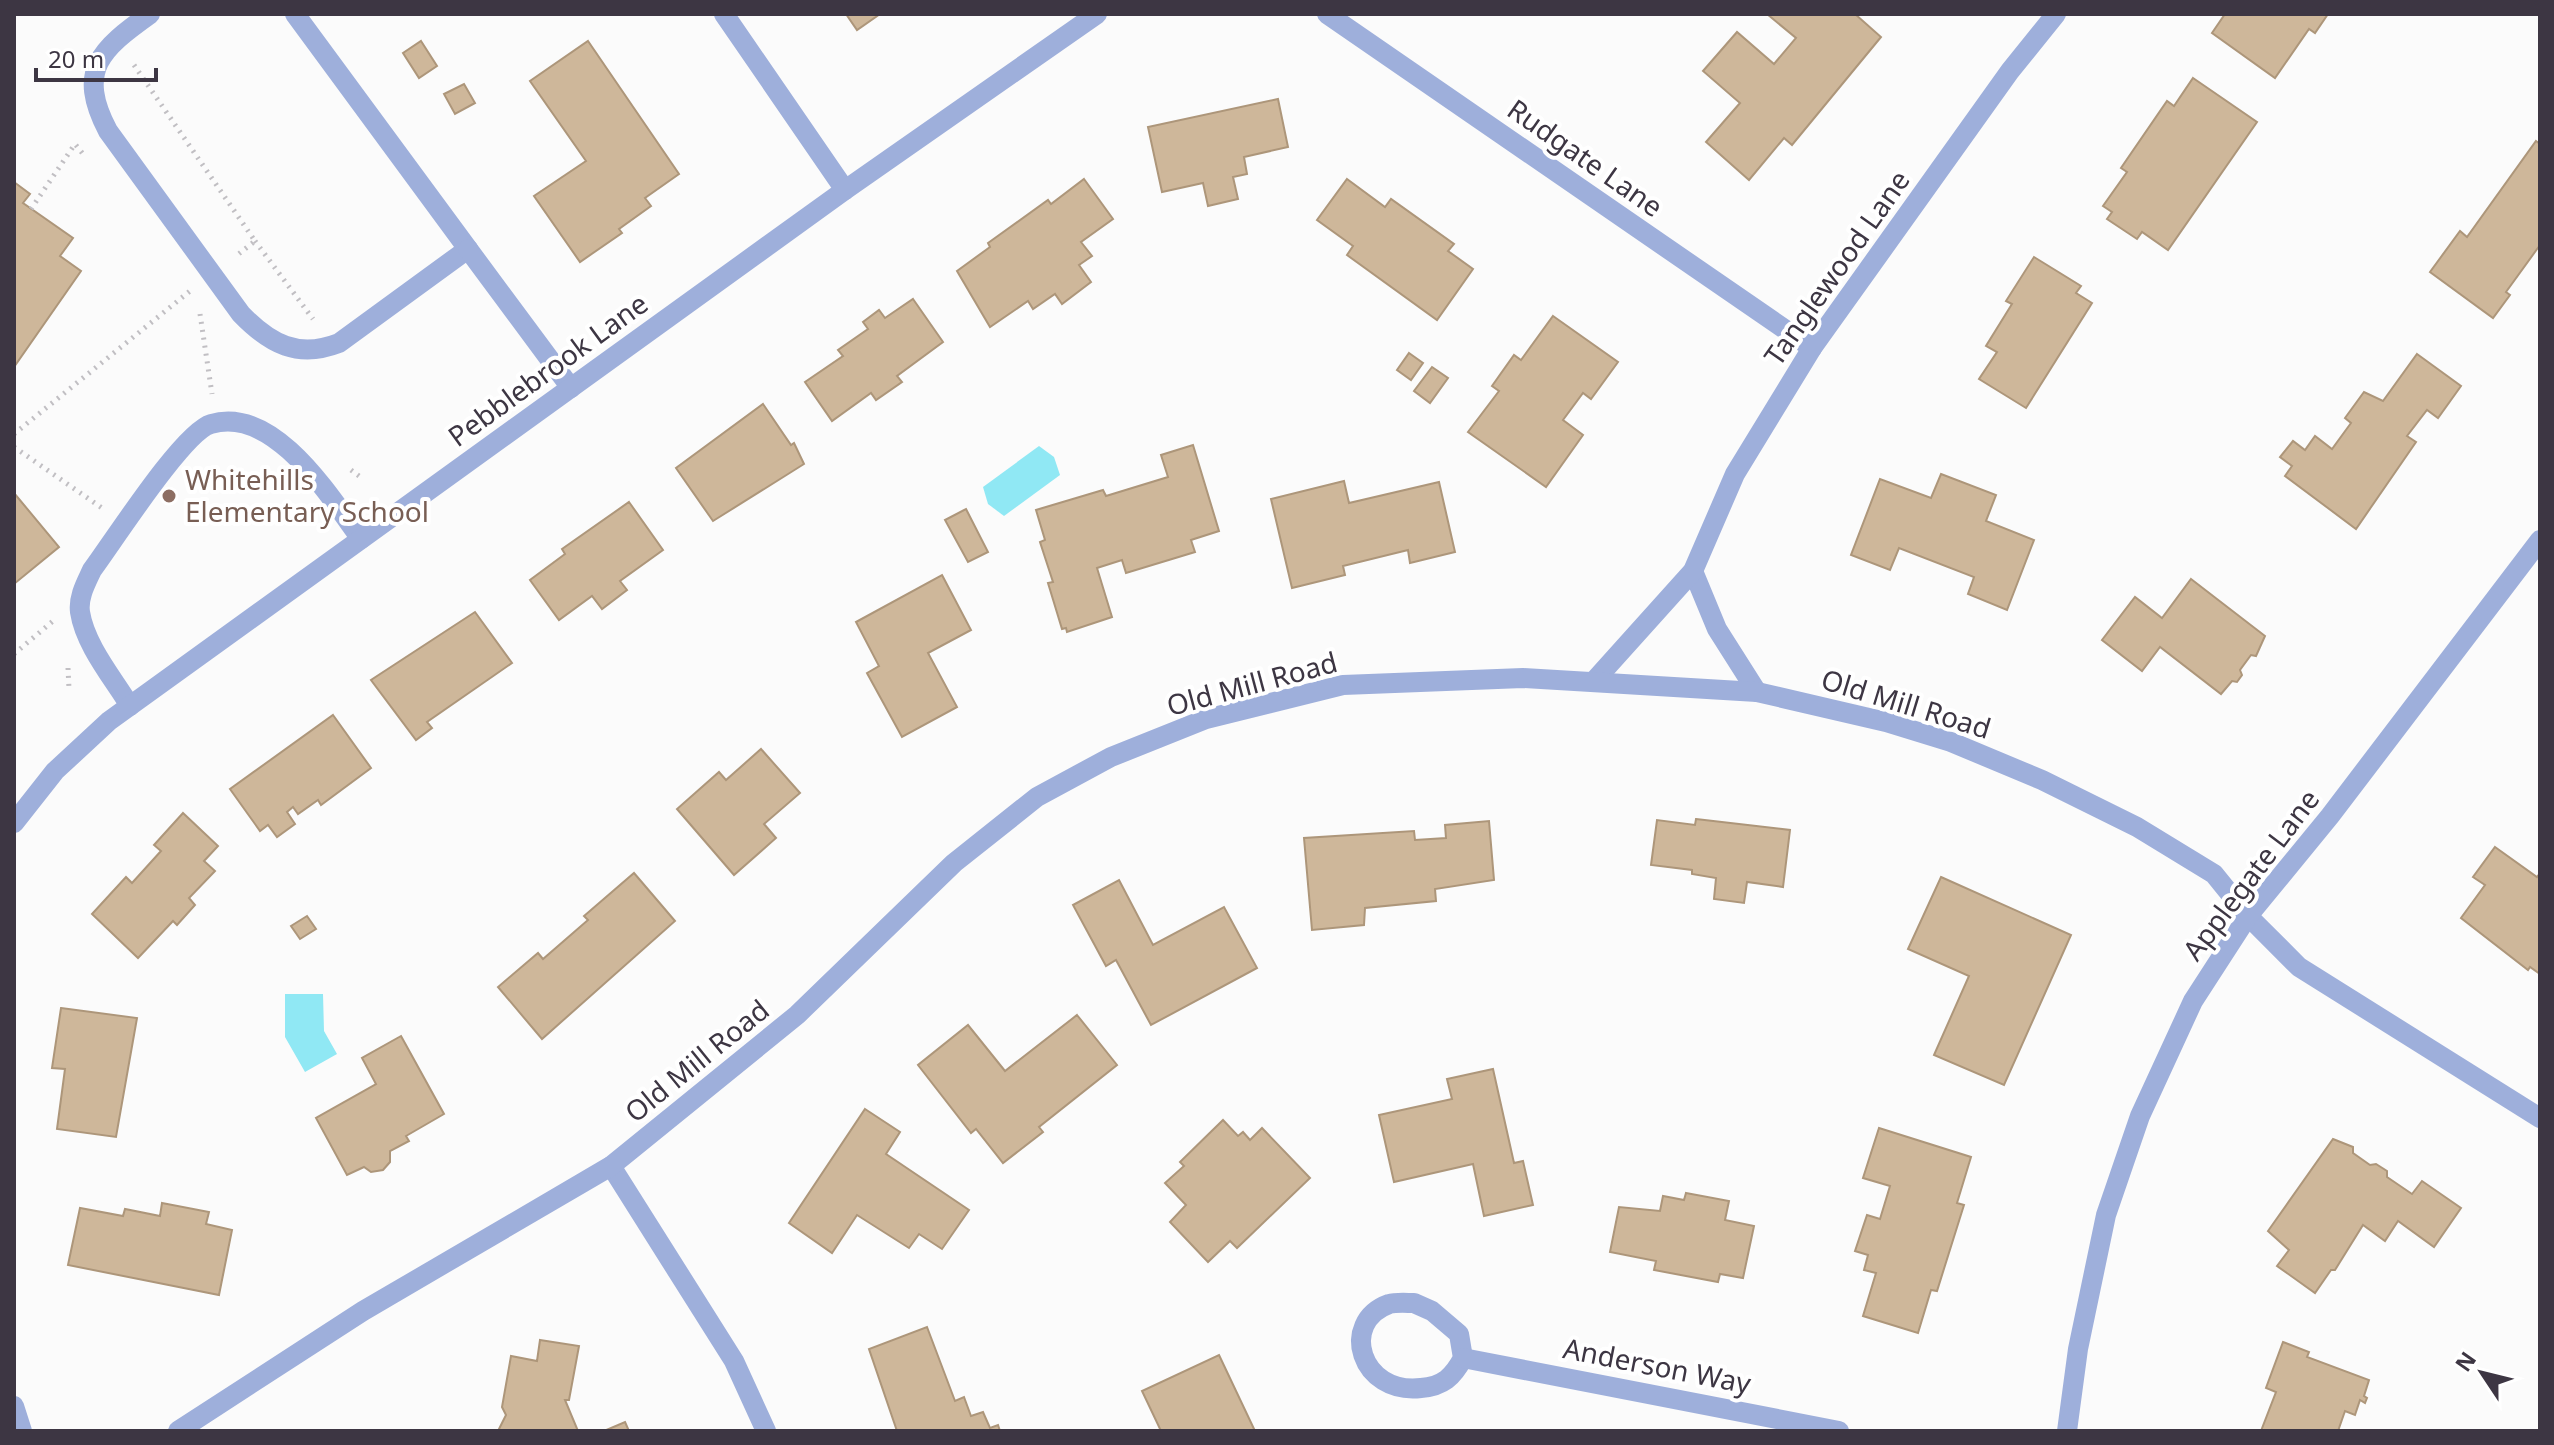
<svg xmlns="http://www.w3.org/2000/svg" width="2554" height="1445" font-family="'Noto Sans',sans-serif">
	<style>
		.water { fill: #90e8f4 }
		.building { fill: #ceb79a; stroke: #ad967a; stroke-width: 2 }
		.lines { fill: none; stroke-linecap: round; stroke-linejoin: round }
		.path { stroke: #c1bfc3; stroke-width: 5; stroke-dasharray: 2 6; stroke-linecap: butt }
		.service { stroke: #9eafdb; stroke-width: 20 }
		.minor { stroke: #9eafdb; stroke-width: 20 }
		.education-dot { fill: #8d6e63; stroke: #fff; stroke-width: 3 }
		.labels { text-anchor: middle; stroke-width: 8; stroke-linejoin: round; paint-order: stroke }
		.street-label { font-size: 28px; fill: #3d3643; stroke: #fff }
		.education-label { font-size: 28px; fill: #785e54; stroke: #fff; text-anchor: start }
	</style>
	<rect width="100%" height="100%" fill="#fbfbfb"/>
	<g class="water">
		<polygon points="1039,446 1054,457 1060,475 1004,516 988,504 983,487"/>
		<polygon points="285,994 323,994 324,1031 337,1054 305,1072 285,1037"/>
	</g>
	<g class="building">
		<polygon points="846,14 880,14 857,30"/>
		<polygon points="1767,14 1855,14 1881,37 1792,145 1784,138 1749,180 1706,142 1740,103 1703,71 1737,32 1774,64 1796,38"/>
		<polygon points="2225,14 2328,14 2315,33 2309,29 2275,78 2212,33"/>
		<polygon points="421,41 437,66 419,78 403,53"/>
		<polygon points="588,41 679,174 645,198 651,206 619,229 622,233 580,262 534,196 586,161 530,81"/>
		<polygon points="2193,78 2257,122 2168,250 2142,232 2137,239 2107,219 2112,212 2103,206 2127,172 2121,168 2167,101 2174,106"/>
		<polygon points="464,84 475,103 455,114 444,94"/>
		<polygon points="1278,99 1288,147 1244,157 1247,174 1233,177 1238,199 1208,206 1203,183 1162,192 1148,127"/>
		<polygon points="2536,141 2540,144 2540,245 2506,292 2510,295 2493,318 2430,272 2460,231 2467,237"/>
		<polygon points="1084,179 1113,219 1081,242 1092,256 1079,265 1091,282 1062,304 1055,294 1033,309 1028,301 990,327 957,271 990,247 988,243 1048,200 1051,204"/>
		<polygon points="1347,179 1385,207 1391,199 1454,244 1448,251 1473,269 1437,320 1347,255 1353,246 1317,220"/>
		<polygon points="14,182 30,194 23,203 73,238 60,256 81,271 14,367"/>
		<polygon points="2034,257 2081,286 2076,293 2092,303 2026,408 1979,379 1997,352 1986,346 2012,304 2006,301"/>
		<polygon points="913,299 943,342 897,376 902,382 876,400 871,393 832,421 805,382 843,356 838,350 868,329 863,322 879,310 885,318"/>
		<polygon points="1553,316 1618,362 1591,399 1583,393 1563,420 1583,435 1546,487 1468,432 1499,391 1492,386 1514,355 1521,360"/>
		<polygon points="1409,353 1423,363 1411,380 1397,370"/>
		<polygon points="2417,354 2461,386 2438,418 2427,410 2407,436 2416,442 2356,529 2285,476 2292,466 2280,457 2293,441 2305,450 2315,436 2332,449 2351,423 2345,418 2364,392 2383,401"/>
		<polygon points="1432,367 1448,378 1430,403 1414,391"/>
		<polygon points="763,404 791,445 794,443 804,464 713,521 676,468"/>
		<polygon points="1193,445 1219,531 1191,540 1195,552 1126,573 1122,560 1097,568 1112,617 1067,632 1066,628 1062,629 1048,583 1053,582 1040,542 1045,540 1036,510 1103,490 1106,496 1168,477 1161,455"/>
		<polygon points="1941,474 1996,495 1986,521 2034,540 2007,610 1968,594 1974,577 1899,548 1890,570 1851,555 1880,479 1931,498"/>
		<polygon points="1344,481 1349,503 1439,482 1455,552 1410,563 1408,550 1343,566 1345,575 1292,588 1271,499"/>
		<polygon points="14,493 59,547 14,584"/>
		<polygon points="629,502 663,550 620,581 627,590 602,609 592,596 559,620 530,580 565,554 562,549"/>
		<polygon points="966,509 988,552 968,562 945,520"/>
		<polygon points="942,575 971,630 928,653 957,707 902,737 867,673 879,666 856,622"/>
		<polygon points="2191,579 2265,636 2256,656 2251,655 2240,670 2242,675 2237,682 2232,681 2221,694 2160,647 2142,671 2102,640 2135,597 2162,618"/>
		<polygon points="475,612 512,663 427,722 432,728 416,740 371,680"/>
		<polygon points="333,715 371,768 321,805 318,800 298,814 293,807 287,812 295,824 277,837 268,825 260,831 230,789"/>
		<polygon points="761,749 800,793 764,824 776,838 734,875 677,809 719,772 726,780"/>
		<polygon points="183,813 218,846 204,861 215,871 189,898 195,905 177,925 173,921 138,958 92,914 126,877 132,883 161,851 154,845"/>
		<polygon points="1696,819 1790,830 1783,887 1747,882 1744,903 1714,899 1716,878 1692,874 1692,870 1651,865 1657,820 1695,825"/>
		<polygon points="1489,821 1494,880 1435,889 1436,901 1365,908 1364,925 1312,930 1304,838 1414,831 1415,840 1446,838 1445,825"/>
		<polygon points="2495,847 2537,877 2540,873 2540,974 2530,967 2528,970 2461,918 2485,885 2473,877"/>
		<polygon points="634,873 675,921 542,1039 498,987 538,953 543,959 588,920 584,916"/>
		<polygon points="1941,877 2071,935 2004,1085 1934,1055 1969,976 1908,949"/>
		<polygon points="1119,880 1153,945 1224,907 1257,968 1151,1025 1116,960 1106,966 1073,905"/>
		<polygon points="307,916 316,929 300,939 291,926"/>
		<polygon points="61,1008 137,1018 116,1137 57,1129 65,1069 52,1068"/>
		<polygon points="1077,1015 1117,1065 1039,1127 1043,1132 1003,1163 976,1129 971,1133 918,1065 968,1025 1005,1071"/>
		<polygon points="401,1036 444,1114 406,1136 409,1141 390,1151 390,1162 383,1170 371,1172 364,1167 347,1175 316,1118 376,1084 362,1058"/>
		<polygon points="1493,1069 1514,1163 1523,1161 1533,1205 1484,1216 1473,1164 1394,1182 1379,1115 1452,1099 1447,1079"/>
		<polygon points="865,1109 900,1132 886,1154 969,1210 942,1249 919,1234 909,1248 857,1215 832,1253 789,1223"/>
		<polygon points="1223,1120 1238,1136 1243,1132 1250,1140 1262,1128 1310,1178 1237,1248 1230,1241 1208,1262 1170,1222 1186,1205 1165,1183 1184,1166 1180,1162"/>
		<polygon points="1879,1128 1971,1157 1957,1203 1964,1205 1937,1291 1931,1290 1918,1333 1863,1316 1876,1273 1864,1270 1868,1255 1855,1251 1867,1215 1880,1219 1890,1186 1863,1178"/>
		<polygon points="2333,1139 2353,1147 2353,1153 2370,1165 2376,1164 2387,1171 2387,1177 2412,1194 2422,1181 2461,1208 2434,1247 2398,1221 2385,1241 2363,1225 2335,1270 2331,1270 2315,1293 2277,1266 2289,1250 2268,1231"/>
		<polygon points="1686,1193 1729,1201 1725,1220 1754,1226 1743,1278 1720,1274 1718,1282 1654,1270 1656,1261 1610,1252 1619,1207 1660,1211 1663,1196 1684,1200"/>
		<polygon points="162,1203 209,1212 206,1224 232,1230 219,1295 68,1265 80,1208 123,1216 125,1209 160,1216"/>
		<polygon points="927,1327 955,1401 964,1397 971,1416 983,1412 990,1428 998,1425 1000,1431 897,1431 869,1349"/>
		<polygon points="540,1340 579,1346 569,1400 565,1400 578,1431 498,1431 506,1415 502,1407 511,1356 537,1361"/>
		<polygon points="2283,1342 2309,1352 2307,1357 2369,1380 2364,1396 2367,1398 2365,1403 2360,1400 2355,1415 2345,1411 2338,1431 2261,1431 2276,1392 2266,1388"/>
		<polygon points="1219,1355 1255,1431 1161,1431 1142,1391"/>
		<polygon points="625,1422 629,1431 604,1431"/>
	</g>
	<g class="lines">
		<g class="path">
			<polyline points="134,65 255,241 236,256"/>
			<polyline points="31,209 75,144 83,154"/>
			<polyline points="255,241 313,319"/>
			<polyline points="200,314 212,394"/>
			<polyline points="14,434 190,291"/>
			<polyline points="14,447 102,508"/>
			<polyline points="351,470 363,479"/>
			<polyline points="14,654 53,621"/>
			<polyline points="68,668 69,689"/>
		</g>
		<g class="service">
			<path d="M150 14C101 49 76 70 108 131L241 314C270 344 298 359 339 343L468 249 295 14"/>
			<polyline points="468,249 571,388"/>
			<path d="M130 706C113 678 85 645 80 612 78 597 86 583 92 570 113 542 183 432 211 424 274 405 330 497 361 539"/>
		</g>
		<g class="minor">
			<polyline points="724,14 845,190"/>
			<polyline points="1327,14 1812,348"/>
			<polyline points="1693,571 1717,629 1757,692"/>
			<polyline points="1595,680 1693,571 1735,474 1812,348 2010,71 2056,14"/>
			<polyline points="14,823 55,771 109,721 845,190 1097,14"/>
			<polyline points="611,1166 734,1361 766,1431"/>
			<path d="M1414 1303 1432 1311 1459 1334 1463 1358C1453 1377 1443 1386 1421 1388 1360 1395 1339 1322 1389 1304 1396 1302 1407 1303 1414 1303Z"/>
			<polyline points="1463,1358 1839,1431"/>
			<polyline points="14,1406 22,1431"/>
			<polyline points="178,1431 363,1311 611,1166 797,1015 954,863 1037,797 1111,757 1206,719 1343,685 1523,678 1757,692 1886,722 1951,742 2042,780 2137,827 2214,874 2248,916 2299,967 2540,1118"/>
			<polyline points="2067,1431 2078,1349 2106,1215 2140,1116 2193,1001 2248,916 2330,816 2540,540"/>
		</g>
	</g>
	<circle class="education-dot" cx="169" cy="496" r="8"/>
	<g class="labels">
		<g class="street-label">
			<text transform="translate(1585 158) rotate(35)" y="10">Rudgate Lane</text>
			<text transform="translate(1837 268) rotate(-55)" y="10">Tanglewood Lane</text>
			<text transform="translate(548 370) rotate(-36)" y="10">Pebblebrook Lane</text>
			<text transform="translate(1252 684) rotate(-15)" y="10">Old Mill Road</text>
			<text transform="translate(1906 704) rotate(17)" y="10">Old Mill Road</text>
			<text transform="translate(2251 875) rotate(-53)" y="10">Applegate Lane</text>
			<text transform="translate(697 1061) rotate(-39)" y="10">Old Mill Road</text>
			<text transform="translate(1657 1366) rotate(11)" y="10">Anderson Way</text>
		</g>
		<g class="education-label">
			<text x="185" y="490">Whitehills<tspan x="185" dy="32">Elementary School</tspan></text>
		</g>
	</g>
	<rect width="2554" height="1445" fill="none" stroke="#3d3643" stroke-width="32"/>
	<g transform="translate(2482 1373) rotate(305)" stroke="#ffffff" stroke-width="6" paint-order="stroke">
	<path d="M0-6L14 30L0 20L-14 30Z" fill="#3d3643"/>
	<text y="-12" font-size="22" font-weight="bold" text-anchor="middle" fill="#3d3643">N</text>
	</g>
	<path d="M36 68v12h120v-12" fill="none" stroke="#3d3643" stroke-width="4"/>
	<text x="48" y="68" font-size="24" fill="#3d3643" stroke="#ffffff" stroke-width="6" paint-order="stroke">20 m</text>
</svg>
